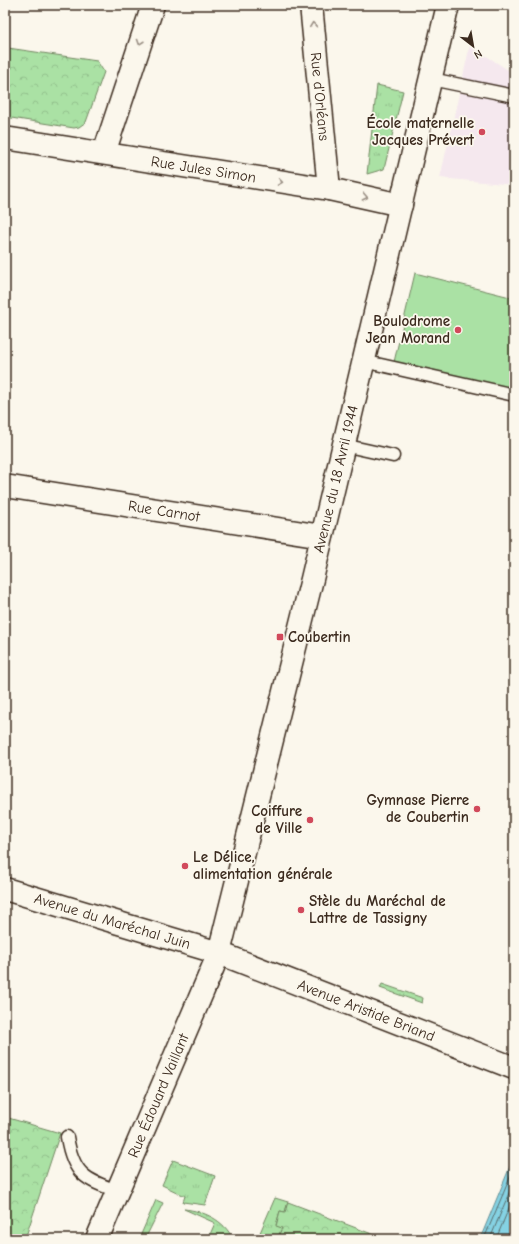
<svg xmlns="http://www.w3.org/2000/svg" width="519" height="1244" font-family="'Comic Neue',sans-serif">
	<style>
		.built { fill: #f5e8ee }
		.grass { fill: url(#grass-tufts); stroke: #728661 }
		.park { fill: url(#park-crowns); stroke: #728661 }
		.pitch { fill: #aae1a4; stroke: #728661 }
		.water { fill: url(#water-ripples); stroke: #678f94 }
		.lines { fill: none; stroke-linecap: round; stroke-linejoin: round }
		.shore { stroke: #596d6d; stroke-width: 1 }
		.service-casing { stroke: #3b2a1e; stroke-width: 15 }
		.minor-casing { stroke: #3b2a1e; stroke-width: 25 }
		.tertiary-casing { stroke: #3b2a1e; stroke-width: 25 }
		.service { stroke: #fbf7ec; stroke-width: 12 }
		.minor { stroke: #fbf7ec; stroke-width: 22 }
		.tertiary { stroke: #fbf7ec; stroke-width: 22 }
		.oneway { stroke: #9b9085 }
		.poi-dot { fill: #d1495b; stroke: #fbf7ec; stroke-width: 1.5 }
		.labels { text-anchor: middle; stroke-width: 3.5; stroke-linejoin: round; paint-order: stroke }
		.street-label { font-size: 15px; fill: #3b2a1e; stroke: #fbf7ec }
		.poi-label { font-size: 15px; font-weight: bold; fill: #3b2a1e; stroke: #fbf7ec; text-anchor: end }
	</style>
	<defs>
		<pattern id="grass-tufts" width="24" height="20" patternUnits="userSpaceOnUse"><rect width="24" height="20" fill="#aae1a4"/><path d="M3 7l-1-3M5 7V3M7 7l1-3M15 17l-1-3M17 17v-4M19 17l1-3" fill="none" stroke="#93c18d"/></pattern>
		<pattern id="park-crowns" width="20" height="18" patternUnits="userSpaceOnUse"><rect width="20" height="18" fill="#aae1a4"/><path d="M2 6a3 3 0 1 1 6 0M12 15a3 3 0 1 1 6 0" fill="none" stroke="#93c18d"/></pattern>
		<pattern id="water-ripples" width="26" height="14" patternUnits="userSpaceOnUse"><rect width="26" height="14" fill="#85d2e3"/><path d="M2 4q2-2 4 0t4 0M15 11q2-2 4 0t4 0" fill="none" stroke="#74b4c2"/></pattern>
	</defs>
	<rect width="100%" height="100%" fill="#fbf7ec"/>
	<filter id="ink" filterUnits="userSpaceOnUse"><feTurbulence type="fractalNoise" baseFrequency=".025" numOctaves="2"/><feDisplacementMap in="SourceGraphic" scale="8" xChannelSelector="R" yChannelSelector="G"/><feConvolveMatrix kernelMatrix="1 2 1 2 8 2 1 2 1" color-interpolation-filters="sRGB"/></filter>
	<g filter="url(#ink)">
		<polygon class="built" points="470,45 514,74 512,83 514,84 514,185 440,178"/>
		<g class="grass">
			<polygon points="377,85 403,91 384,169 367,174"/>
			<polygon points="382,984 423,998 422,1003 380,988"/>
			<polygon points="173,1160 215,1176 205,1205 183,1202 185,1196 162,1185"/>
			<polygon points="275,1198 288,1202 285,1212 280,1211 276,1225 282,1228 277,1239 269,1239 259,1235"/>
			<polygon points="156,1200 163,1203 147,1235 148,1239 139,1239"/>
			<path d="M184 1209C204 1211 224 1220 233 1239H208L215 1223Z"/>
		</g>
		<g class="park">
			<polygon points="8,48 97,61 104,72 86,122 79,127 74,128 5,117 5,50"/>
			<polygon points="5,1117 60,1133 25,1239 5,1239"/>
			<polygon points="288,1202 385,1239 277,1239 282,1228 276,1226 280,1211 285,1212"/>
		</g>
		<polygon class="pitch" points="415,273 514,298 514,391 394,362"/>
		<polygon class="water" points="514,1157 514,1239 480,1239"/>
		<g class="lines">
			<g class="shore">
				<polyline points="484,1239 514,1168"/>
				<polyline points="490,1239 514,1181"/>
				<polyline points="496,1239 514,1196"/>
			</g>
			<defs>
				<g id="service">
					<polyline points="431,79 514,96"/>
					<polyline points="363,361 514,395"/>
					<polyline points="343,445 393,456"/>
					<path d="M67 1137C73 1174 85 1180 118 1191"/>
				</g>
				<g id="minor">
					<path id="s1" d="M311 5 329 189"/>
					<path id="s2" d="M5 138 329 189 401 205"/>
					<polyline points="104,153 153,5"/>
					<path id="s3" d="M5 486 322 536"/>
					<path id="s4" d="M5 889 219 953"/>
				</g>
				<g id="tertiary">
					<path id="s5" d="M219 953 514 1068"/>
					<path id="s6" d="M97 1239 219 953 312 579 448 5"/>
				</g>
			</defs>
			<use href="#service" class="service-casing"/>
			<use href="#minor" class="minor-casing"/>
			<use href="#tertiary" class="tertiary-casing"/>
			<use href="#service" class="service"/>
			<use href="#minor" class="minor"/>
			<use href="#tertiary" class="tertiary"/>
		</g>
		<defs><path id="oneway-chevron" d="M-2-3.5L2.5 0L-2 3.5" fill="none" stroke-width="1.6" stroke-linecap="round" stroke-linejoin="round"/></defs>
		<g class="oneway">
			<use href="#oneway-chevron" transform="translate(313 25) rotate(-96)"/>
			<use href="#oneway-chevron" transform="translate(140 42) rotate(109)"/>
			<use href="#oneway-chevron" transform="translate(280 182) rotate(9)"/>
			<use href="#oneway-chevron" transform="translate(365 197) rotate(12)"/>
		</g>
	</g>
	<g class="poi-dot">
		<circle cx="482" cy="132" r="4"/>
		<circle cx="458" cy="330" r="4"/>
		<rect x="276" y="633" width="8" height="8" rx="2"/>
		<circle cx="477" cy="809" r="4"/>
		<circle cx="310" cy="820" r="4"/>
		<circle cx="185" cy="866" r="4"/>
		<circle cx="301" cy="910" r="4"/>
	</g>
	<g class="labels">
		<g class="street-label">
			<text dy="5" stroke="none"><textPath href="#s1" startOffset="92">Rue d'Orléans</textPath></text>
			<text dy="5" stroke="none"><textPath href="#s2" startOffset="201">Rue Jules Simon</textPath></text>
			<text dy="5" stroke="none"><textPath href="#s6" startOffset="799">Avenue du 18 Avril 1944</textPath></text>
			<text dy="5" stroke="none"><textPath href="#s3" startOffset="161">Rue Carnot</textPath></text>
			<text dy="5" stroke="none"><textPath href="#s4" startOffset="112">Avenue du Maréchal Juin</textPath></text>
			<text dy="5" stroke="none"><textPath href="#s5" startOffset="158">Avenue Aristide Briand</textPath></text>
			<text dy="5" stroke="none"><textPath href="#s6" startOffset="156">Rue Édouard Vaillant</textPath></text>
		</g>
		<g class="poi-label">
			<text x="474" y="128">École maternelle<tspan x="474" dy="17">Jacques Prévert</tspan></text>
			<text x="450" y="326">Boulodrome<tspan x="450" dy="17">Jean Morand</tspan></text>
			<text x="288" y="642" text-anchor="start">Coubertin</text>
			<text x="469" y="805">Gymnase Pierre<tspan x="469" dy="17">de Coubertin</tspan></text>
			<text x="302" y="816">Coiffure<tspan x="302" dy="17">de Ville</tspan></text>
			<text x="193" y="862" text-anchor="start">Le Délice,<tspan x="193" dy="17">alimentation générale</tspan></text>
			<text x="309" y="906" text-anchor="start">Stèle du Maréchal de<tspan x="309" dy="17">Lattre de Tassigny</tspan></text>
		</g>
	</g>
	<rect width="519" height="1244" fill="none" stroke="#fbf7ec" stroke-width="20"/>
	<rect x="10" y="10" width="499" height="1224" fill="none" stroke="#3b2a1e" stroke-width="1.5" filter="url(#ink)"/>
	<g transform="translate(473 46) rotate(149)" stroke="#fbf7ec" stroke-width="3" paint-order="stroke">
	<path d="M0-3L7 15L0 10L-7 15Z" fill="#3b2a1e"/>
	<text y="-6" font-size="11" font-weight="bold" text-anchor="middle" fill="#3b2a1e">N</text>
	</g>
</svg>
